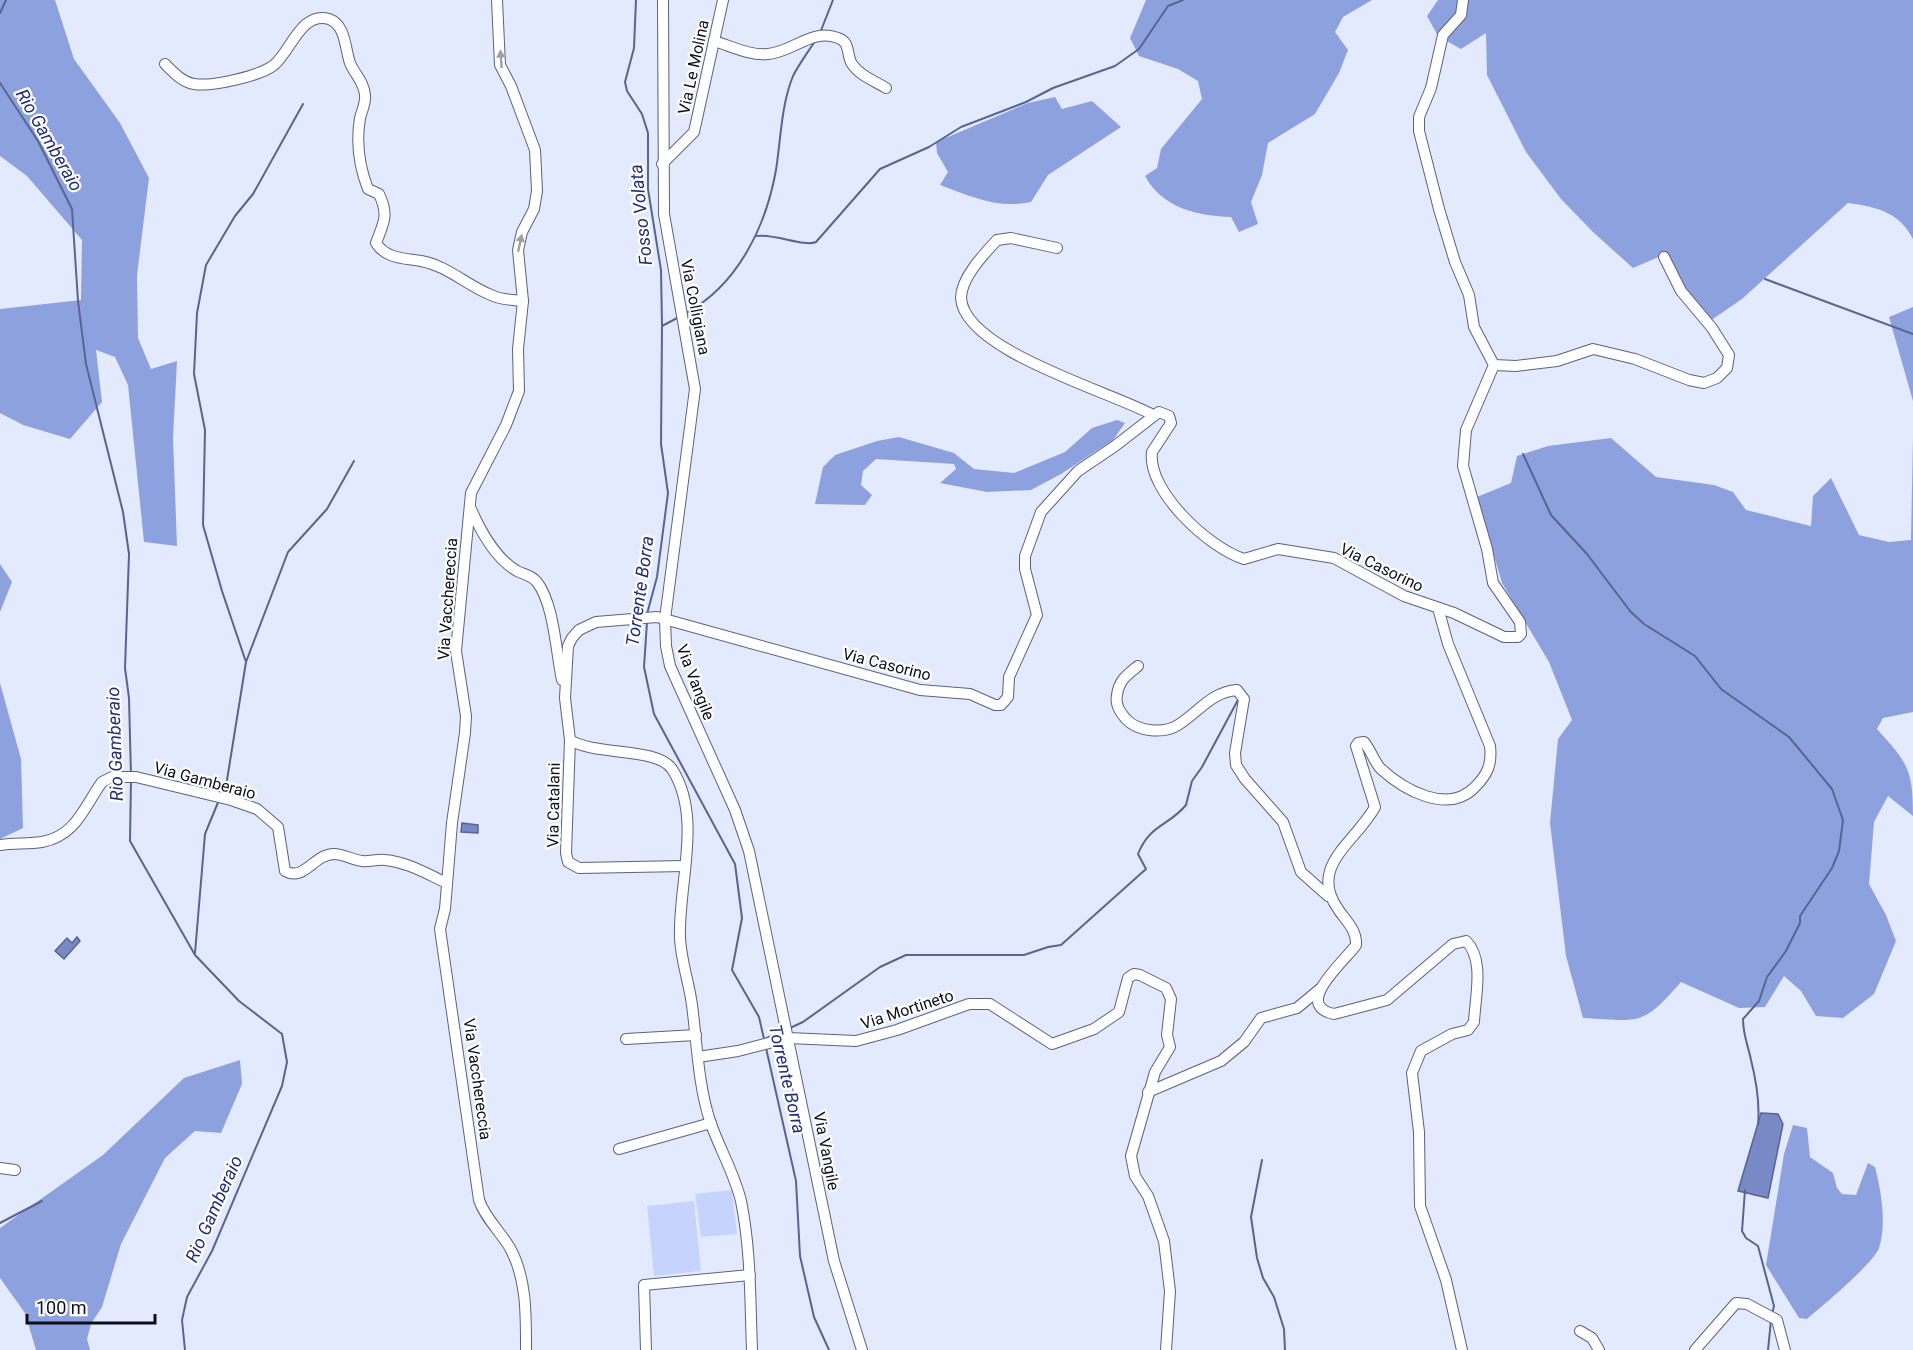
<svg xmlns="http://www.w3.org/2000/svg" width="1913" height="1350" font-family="Roboto,sans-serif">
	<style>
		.green { fill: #c6d4fd }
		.forest { fill: #8ea1df }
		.water { fill: #7889c6; stroke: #586492; stroke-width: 1.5 }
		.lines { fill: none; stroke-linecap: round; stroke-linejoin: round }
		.stream { stroke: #586492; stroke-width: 2 }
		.minor-casing { stroke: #59627f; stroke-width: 12 }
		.minor { stroke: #fff; stroke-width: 10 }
		.oneway { fill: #9e9fa3 }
		.labels { text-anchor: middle; stroke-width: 4.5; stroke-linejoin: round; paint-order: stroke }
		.street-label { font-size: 16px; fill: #0c0f1a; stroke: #fff }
		.water-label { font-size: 18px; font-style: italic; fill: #212d75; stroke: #fff }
	</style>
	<rect width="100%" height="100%" fill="#e3eafe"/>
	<g class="green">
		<polygon points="732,1190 737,1234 701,1237 695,1194"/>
		<polygon points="694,1201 701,1271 654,1276 647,1206"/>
	</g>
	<g class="forest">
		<polygon points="0,0 55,0 74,59 120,123 149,178 137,275 138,338 151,369 177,361 173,438 177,546 144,542 128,385 115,357 96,350 102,402 70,439 23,425 0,413 0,309 81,300 82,240 27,176 0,156"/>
		<path d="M1146 0H1372L1343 17 1335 32 1348 50 1339 73 1315 114 1268 143 1262 175 1251 202 1258 224 1239 232 1231 217C1198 216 1162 208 1145 176L1157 168 1161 149 1202 99 1198 81 1178 69 1139 56 1130 38Z"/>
		<path d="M1438 0H1913V239C1899 212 1877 207 1848 203L1742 299 1710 321 1683 287 1668 253 1633 268 1593 232 1561 199 1526 152 1487 75 1486 33 1461 49 1438 36 1427 16Z"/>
		<path d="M1055 97 1062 109 1092 101 1121 127 1048 175 1031 202C998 209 972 197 940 185L948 172 937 153 936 142 1028 103Z"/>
		<polygon points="1913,307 1913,401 1889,317"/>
		<polygon points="1117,420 1125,423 1113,440 1061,474 1031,490 987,492 940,483 956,469 954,464 876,459 863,471 861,485 872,495 865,505 815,504 823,467 835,455 877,441 899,437 954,453 974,469 1014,473 1065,452 1092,428"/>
		<path d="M1913 437V712L1883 718 1877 729C1908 763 1913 770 1913 816L1888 796 1874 822 1869 884 1886 915 1896 941 1874 994 1843 1018 1816 1016 1801 991 1784 976 1765 1007 1739 1008 1681 982C1642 1027 1640 1021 1583 1018L1566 956 1550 823 1558 739 1572 720 1549 662 1502 583 1477 497 1511 483 1517 456 1548 446 1611 438 1656 477 1714 485 1733 492 1746 510 1811 526 1813 496 1831 478 1859 535 1889 542 1911 540Z"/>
		<polygon points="0,564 12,582 0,612"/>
		<polygon points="0,683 21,759 23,828 0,839"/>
		<polygon points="240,1060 242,1084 221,1133 195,1131 165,1158 121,1244 102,1307 91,1324 87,1339 90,1350 36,1350 25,1313 0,1278 0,1228 103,1155 184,1078"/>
		<path d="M1793 1125 1807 1128 1810 1157 1833 1173 1837 1188 1842 1194 1856 1195 1868 1163 1875 1167C1881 1191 1887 1223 1879 1248 1874 1263 1821 1307 1807 1319L1799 1318 1766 1265 1784 1154Z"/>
	</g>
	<g class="water">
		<polygon points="462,823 478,825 478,833 461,832"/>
		<polygon points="77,937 80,941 64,959 55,951 67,938 72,943"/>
		<polygon points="1761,1113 1778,1114 1783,1124 1768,1198 1738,1191"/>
	</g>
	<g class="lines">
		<g class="stream">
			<polyline points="636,0 634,48 625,82 627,91 642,114 648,133 648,189 661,270 662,325"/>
			<polyline points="0,13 6,0"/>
			<polyline points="820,33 833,0"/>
			<polyline points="0,83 38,141 72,209 78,301 86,364 123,512 129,554 125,668 129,698 131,775"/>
			<path d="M757 236C776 234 804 247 816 242L880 169 929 147 961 127 1026 102 1053 88 1115 66 1139 49 1168 6 1183 0"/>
			<polyline points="1765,279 1913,334"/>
			<path d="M686 313C738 285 766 226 776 170 781 138 781 106 793 76 799 64 808 52 815 41"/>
			<path d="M1523 454 1551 515 1587 554 1630 611 1644 624 1695 656 1721 689 1789 737 1832 789 1843 820 1839 851 1832 868 1800 916V923L1786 951 1767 977 1759 1001 1743 1019C1743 1035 1748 1045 1751 1060 1756 1080 1760 1104 1758 1125"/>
			<polyline points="647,614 657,577 668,493 661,444 662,326 679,317"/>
			<polyline points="647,622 644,667 654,714 735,864 742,918 732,970 759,1017 764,1039"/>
			<polyline points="246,662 288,552 327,509 354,461"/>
			<polyline points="131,780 130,841 195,955 239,1001 282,1034 287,1062 282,1086 212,1251 187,1297 182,1320 185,1350"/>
			<polyline points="221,795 227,780 246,662 222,591 203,525 205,430 194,374 197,313 206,265 235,216 253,194 303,104"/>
			<polyline points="195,953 205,834 219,800"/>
			<path d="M790 1028 803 1022 880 967 906 955H1024L1048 947 1061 945 1146 869 1138 854C1150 824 1169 826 1186 805L1192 781 1202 767 1239 698"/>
			<polyline points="765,1039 782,1031"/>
			<polyline points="766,1048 796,1181 800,1256 814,1317 829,1350"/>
			<polyline points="1262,1160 1251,1217 1257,1258 1263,1278 1274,1297 1284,1329 1285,1350"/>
			<polyline points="1745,1190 1742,1231 1746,1238 1758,1246 1774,1306 1772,1314"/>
			<polyline points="0,1223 42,1201"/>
			<polyline points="1768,1350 1771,1320"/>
		</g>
		<defs>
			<g id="minor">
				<path d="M497 0 500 65 511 86 535 150 537 191 534 209 522 232 518 250 523 301 518 349 519 391 506 425 471 493 456 651 466 716 465 733 452 823 445 909 440 929 479 1200C485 1218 500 1231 510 1248 527 1279 526 1316 526 1350"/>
				<polyline points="663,0 664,214 695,389 665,619 666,646 670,666 735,810 749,851 834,1261 862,1350"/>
				<path d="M714 41C731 46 750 56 768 54 793 52 812 28 838 38 851 42 846 55 852 64 860 76 875 81 886 88"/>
				<path d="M165 64C173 72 182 82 194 84 212 87 260 76 274 65 291 51 301 11 329 19 346 25 345 49 350 63 355 75 364 82 365 95 366 103 362 110 360 118 356 142 359 166 368 189L379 194C389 215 384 222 376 243 386 259 404 258 421 261 448 266 466 285 491 295 501 300 512 300 523 301"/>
				<polyline points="662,164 694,132 723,0"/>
				<path d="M1057 248 1011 238 997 240C984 254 961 278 961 298 964 351 1112 392 1153 415"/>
				<polyline points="1494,365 1516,366 1557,361 1593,349 1635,359 1689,380 1704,383 1717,378 1727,368 1729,355 1712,328 1681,291 1664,257"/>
				<path d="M471 509C480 530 496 559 517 571 525 575 531 575 537 582 554 604 556 652 562 680"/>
				<path d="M1438 608 1448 644 1490 746C1492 764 1488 774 1475 787 1448 815 1404 790 1381 769 1374 762 1371 750 1364 742L1358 743 1356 746 1375 807C1355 843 1308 866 1338 909 1346 921 1357 930 1356 945 1347 959 1291 1005 1334 1014L1387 1000 1453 944 1466 941C1485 959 1475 998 1474 1022L1468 1030 1452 1034 1421 1051 1412 1073 1419 1132 1420 1206 1446 1280 1462 1350"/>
				<path d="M1138 666C1127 675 1119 680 1117 695 1115 705 1120 712 1126 719 1138 732 1164 734 1178 725 1199 712 1211 692 1237 690L1244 699 1235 753 1236 765 1245 779 1283 822 1301 872 1328 896"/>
				<polyline points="570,740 566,853 568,862 579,868 684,866"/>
				<path d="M0 845C14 843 28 844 42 842 76 836 84 807 102 782L112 777H136L231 800 257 809 278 827 285 871C304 882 314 854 334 854 343 854 353 860 362 861 369 862 377 859 385 860 407 862 427 874 447 883"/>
				<polyline points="626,1039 696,1035"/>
				<polyline points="698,1057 738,1051 788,1038 856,1041 897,1030 969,1004 990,1004 1052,1044 1094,1029 1119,1012 1128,978 1134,974 1140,975 1166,988 1171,999 1167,1035 1170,1047 1155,1072 1131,1156 1135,1176 1148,1196 1164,1241 1170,1291 1166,1350"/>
				<polyline points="1148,1092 1221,1061 1244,1042 1261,1018 1297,1008 1320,989"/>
				<polyline points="619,1149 711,1123"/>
				<polyline points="0,1168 15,1170"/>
				<polyline points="1580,1331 1592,1338 1599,1350"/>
				<polyline points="646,1350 644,1285 750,1275"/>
				<path d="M752 1350C750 1300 751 1250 741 1201 734 1172 719 1148 710 1121 698 1084 697 1043 692 1005 689 982 681 961 680 938 678 884 703 817 672 769 657 747 596 756 570 740L565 698 568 646 572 638 579 630 596 622 657 617 920 690 970 694 995 705H1001L1008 697 1009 677 1037 615 1025 569V556L1041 512 1078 471 1115 446 1159 412 1169 416 1171 423 1152 452C1147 491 1209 548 1244 559L1278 549 1334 558 1404 596 1454 613 1504 637H1518L1521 634 1520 622 1493 583 1487 549 1463 466 1466 430 1494 365 1474 327 1469 295 1455 262 1439 209 1419 131V117L1431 88 1443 35 1461 15 1463 0"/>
				<polyline points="1695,1350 1736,1303 1747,1304 1777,1320 1785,1350"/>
			</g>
		</defs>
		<use href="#minor" class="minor-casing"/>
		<use href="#minor" class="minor"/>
	</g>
	<defs><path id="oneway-solid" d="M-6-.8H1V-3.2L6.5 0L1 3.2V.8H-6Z" transform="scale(1.5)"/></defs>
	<g class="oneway">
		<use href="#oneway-solid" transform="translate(501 59) rotate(-94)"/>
		<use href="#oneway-solid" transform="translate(520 243) rotate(-78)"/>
	</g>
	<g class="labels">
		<g class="street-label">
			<text transform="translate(693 67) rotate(-78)" y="6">Via Le Molina</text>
			<text transform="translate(696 307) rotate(79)" y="6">Via Colligiana</text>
			<text transform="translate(1382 567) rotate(26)" y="6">Via Casorino</text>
			<text transform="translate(447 599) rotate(-86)" y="6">Via Vacchereccia</text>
			<text transform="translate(887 664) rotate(14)" y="6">Via Casorino</text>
			<text transform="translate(696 682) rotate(69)" y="6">Via Vangile</text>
			<text transform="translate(205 780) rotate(15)" y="6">Via Gamberaio</text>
			<text transform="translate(553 805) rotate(-89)" y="6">Via Catalani</text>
			<text transform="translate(907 1009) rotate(-18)" y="6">Via Mortineto</text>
			<text transform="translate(478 1079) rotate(82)" y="6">Via Vacchereccia</text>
			<text transform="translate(827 1151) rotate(79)" y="6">Via Vangile</text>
		</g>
		<g class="water-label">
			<text transform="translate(49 140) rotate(60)" y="6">Rio Gamberaio</text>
			<text transform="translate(641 215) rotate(-96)" y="6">Fosso Volata</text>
			<text transform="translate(640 591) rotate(-82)" y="6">Torrente Borra</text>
			<text transform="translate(115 744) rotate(-92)" y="6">Rio Gamberaio</text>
			<text transform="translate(787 1079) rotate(77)" y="6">Torrente Borra</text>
			<text transform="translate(214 1209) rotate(-66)" y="6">Rio Gamberaio</text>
		</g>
	</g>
	<path d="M27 1314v9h128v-9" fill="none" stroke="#0c0f1a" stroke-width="3"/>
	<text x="36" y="1314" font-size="18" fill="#0c0f1a" stroke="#ffffff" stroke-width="4.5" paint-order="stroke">100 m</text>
</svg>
